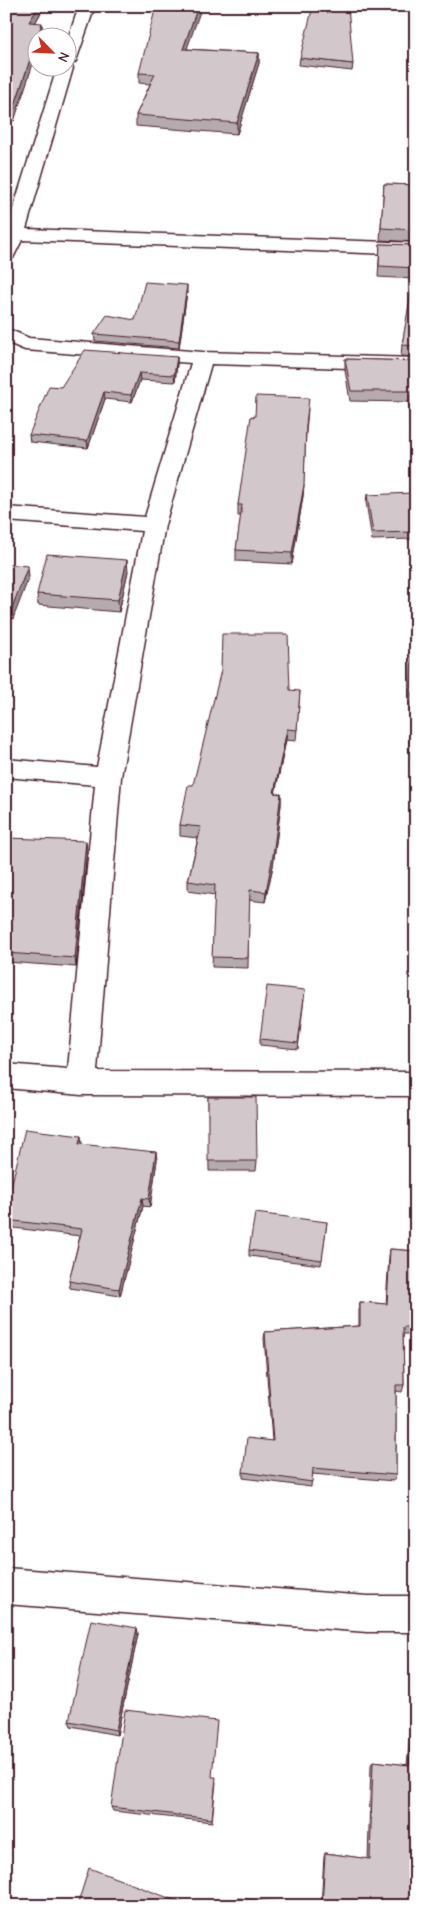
<svg xmlns="http://www.w3.org/2000/svg" width="422" height="1912" font-family="'Comic Neue',sans-serif">
	<style>
		.lines { fill: none; stroke-linecap: round; stroke-linejoin: round }
		.street-casing { stroke: #4a1f2b; stroke-width: 3 }
		.street { fill: #fff; fill-rule: evenodd }
		.wall { fill: #b5abaf; stroke: #4a1f2b }
		.shaded-wall { fill: #938b8e; stroke: #4a1f2b }
		.building { fill: #d2c7cb; stroke: #4a1f2b }
	</style>
	<rect width="100%" height="100%" fill="#fff"/>
	<filter id="ink" filterUnits="userSpaceOnUse"><feTurbulence type="fractalNoise" baseFrequency=".02" numOctaves="2"/><feDisplacementMap in="SourceGraphic" scale="10" xChannelSelector="R" yChannelSelector="G"/><feConvolveMatrix kernelMatrix="1 2 1 2 8 2 1 2 1" color-interpolation-filters="sRGB"/></filter>
	<g filter="url(#ink)">
		<g class="lines">
			<defs>
				<g id="street">
					<polygon points="79,6 95,6 76,61 71,65 73,68 26,229 416,243 416,255 22,240 13,258 6,260 6,232 57,68 68,68 68,39"/>
					<polygon points="6,328 29,338 203,352 416,358 416,370 211,364 165,525 121,777 97,1071 416,1072 416,1096 81,1095 6,1088 6,1064 68,1069 95,785 6,777 6,759 97,767 142,531 6,521 6,507 145,517 191,363 25,350 6,342"/>
					<polygon points="6,1568 367,1596 416,1596 416,1632 367,1632 6,1604"/>
				</g>
			</defs>
			<use href="#street" class="street-casing"/>
			<use href="#street" class="street"/>
		</g>
		<g class="wall">
			<polygon points="6,6 43,9 35,23 43,33 41,38 38,38 14,121 6,121"/>
			<polygon points="187,49 259,53 259,63 237,134 136,126 136,115 150,84 139,83 139,73"/>
			<polygon points="300,58 353,64 352,71 299,65"/>
			<polygon points="384,184 416,185 416,242 380,240"/>
			<polygon points="380,244 416,245 416,357 401,356 402,345 414,279 378,277"/>
			<polygon points="187,292 179,348 95,341 94,334 135,320"/>
			<polygon points="177,357 177,364 175,382 140,380 132,402 105,399 88,448 30,442 29,435 61,387"/>
			<polygon points="345,359 416,361 416,443 410,427 409,402 350,401 345,370"/>
			<polygon points="308,409 306,433 303,496 292,564 236,561 236,550 241,516 238,516 238,505 255,417"/>
			<polygon points="367,495 416,514 416,539 372,540 366,502"/>
			<polygon points="128,571 119,612 38,605 37,594"/>
			<polygon points="414,605 416,605 416,752 409,752 412,617"/>
			<polygon points="300,691 296,741 286,740 275,793 281,794 281,805 273,866 265,902 249,900 248,968 212,967 215,895 188,891 188,881 198,838 180,836 180,825 193,785"/>
			<polygon points="87,851 76,967 6,962 6,855"/>
			<polygon points="305,990 298,1049 260,1045 260,1039"/>
			<polygon points="208,1097 257,1161 256,1171 209,1171"/>
			<polygon points="82,1144 157,1160 150,1207 143,1206 120,1296 70,1288 69,1281 80,1236 6,1227 6,1208"/>
			<polygon points="327,1222 321,1265 249,1256 249,1250"/>
			<polygon points="390,1249 416,1251 416,1334 403,1334 404,1385 402,1392 396,1391 396,1475 394,1481 312,1474 311,1487 243,1478 243,1472 272,1441 264,1338 265,1332 359,1326 359,1309 360,1302 386,1304 389,1256"/>
			<polygon points="137,1628 138,1634 117,1735 71,1726 69,1721"/>
			<polygon points="416,1675 416,1906 321,1906 324,1857 325,1853 368,1859 371,1765 373,1761 407,1765"/>
			<polygon points="212,1777 216,1782 212,1822 113,1811 111,1807"/>
		</g>
		<g class="shaded-wall">
			<polygon points="39,6 43,6 43,9 30,32 29,22"/>
			<polygon points="198,6 202,6 183,60 183,49"/>
			<polygon points="42,23 43,33 41,38 38,38 38,49 14,121 13,111"/>
			<polygon points="259,53 259,63 237,134 237,123"/>
			<polygon points="187,285 187,292 179,348 179,341"/>
			<polygon points="177,357 177,364 175,382 174,375"/>
			<polygon points="139,373 140,380 132,402 131,395"/>
			<polygon points="104,392 105,399 88,448 87,441"/>
			<polygon points="304,485 303,496 292,564 292,553"/>
			<polygon points="127,560 128,571 119,612 118,600"/>
			<polygon points="28,566 29,577 6,637 6,623"/>
			<polygon points="287,729 286,740 273,804 274,793"/>
			<polygon points="281,794 281,805 273,866 265,902 266,892"/>
			<polygon points="86,841 87,851 76,967 75,958"/>
			<polygon points="81,1136 82,1144 80,1152 79,1144"/>
			<polygon points="156,1152 157,1160 150,1207 149,1199"/>
			<polygon points="142,1198 143,1206 120,1296 119,1289"/>
			<polygon points="137,1628 138,1634 117,1735 116,1730"/>
		</g>
		<g class="building">
			<polygon points="6,6 39,6 29,22 42,23 13,111 6,111"/>
			<polygon points="156,6 198,6 183,49 259,53 237,123 136,115 155,74 139,73"/>
			<polygon points="313,6 348,6 353,64 300,58"/>
			<polygon points="384,184 416,185 416,230 381,228"/>
			<polygon points="380,244 416,245 416,268 379,266"/>
			<polygon points="414,275 416,275 416,346 402,345"/>
			<polygon points="145,282 187,285 179,341 94,334 107,315 135,320"/>
			<polygon points="85,350 177,357 174,375 139,373 131,395 104,392 87,441 29,435 49,386 61,387"/>
			<polygon points="345,359 416,361 416,429 411,416 411,391 351,391"/>
			<polygon points="256,396 309,398 306,425 304,485 292,553 236,550 242,505 238,505 251,416 255,417"/>
			<polygon points="412,493 416,514 416,532 373,533 367,495"/>
			<polygon points="47,554 127,560 118,600 37,594"/>
			<polygon points="6,564 28,566 6,623"/>
			<polygon points="414,605 416,605 416,741 410,740"/>
			<polygon points="222,634 288,634 290,690 300,691 297,730 287,729 274,793 281,794 273,855 266,892 250,890 248,958 212,957 215,885 188,881 201,827 180,825 188,785 193,785 221,670"/>
			<polygon points="9,838 86,841 75,958 6,953 6,855"/>
			<polygon points="267,986 305,990 298,1043 260,1039"/>
			<polygon points="208,1097 256,1097 257,1161 208,1161"/>
			<polygon points="25,1129 81,1136 79,1144 156,1152 149,1199 142,1198 119,1289 69,1281 82,1229 6,1220 6,1208"/>
			<polygon points="255,1213 327,1222 322,1260 249,1250"/>
			<polygon points="390,1249 416,1251 416,1327 403,1327 404,1385 396,1385 396,1475 313,1468 312,1482 243,1472 247,1438 273,1441 265,1332 360,1326 360,1302 387,1304"/>
			<polygon points="91,1620 137,1628 116,1730 69,1721"/>
			<polygon points="416,1693 416,1906 322,1906 325,1853 370,1859 373,1761 409,1765"/>
			<polygon points="125,1710 217,1721 212,1777 216,1777 212,1819 111,1807"/>
			<polygon points="89,1868 190,1906 77,1906"/>
			<polygon points="238,1898 304,1906 237,1906"/>
		</g>
	</g>
	<rect width="422" height="1912" fill="none" stroke="#fff" stroke-width="25"/>
	<rect x="12" y="12" width="397" height="1887" fill="none" stroke="#4a1f2b" stroke-width="2" filter="url(#ink)"/>
	<g transform="translate(52 52) rotate(114)"><circle r="24" fill="#ffffff" stroke="#b7a5aa"/>
	<path d="M0-4L9 19L0 12L-9 19Z" fill="#c8321e"/>
	<text y="-8" font-size="14" font-weight="bold" text-anchor="middle" fill="#4a1f2b">N</text>
	</g>
</svg>
